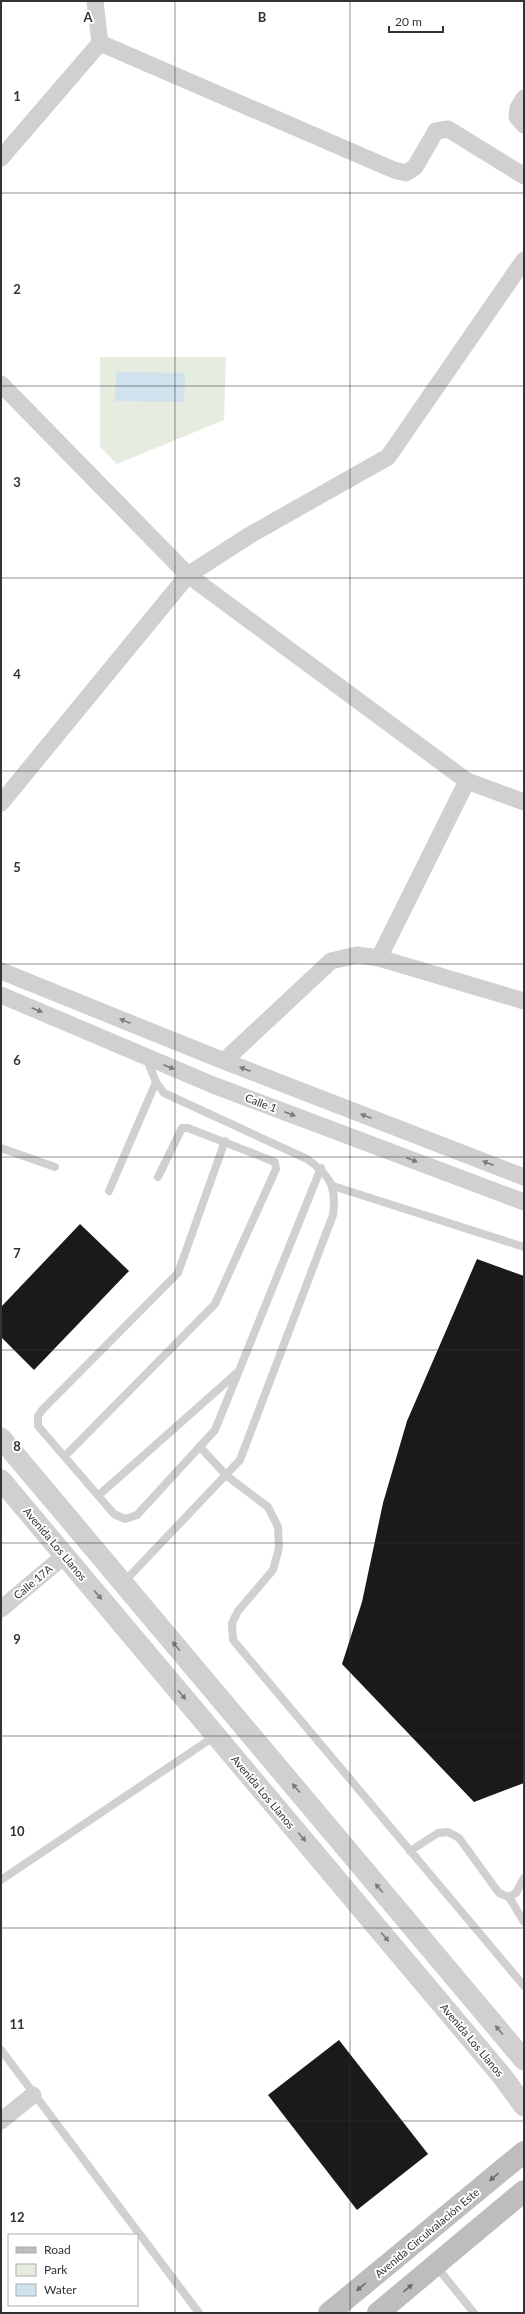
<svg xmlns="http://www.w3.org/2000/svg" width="525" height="2314" font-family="Lato,sans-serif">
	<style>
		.green { fill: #e6ecdf }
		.water { fill: #cfe2ee }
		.building { fill: #1a1a1a }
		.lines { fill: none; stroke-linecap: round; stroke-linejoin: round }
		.service { stroke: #d0d0d0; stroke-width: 8 }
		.minor { stroke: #d0d0d0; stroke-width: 17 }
		.tertiary { stroke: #d0d0d0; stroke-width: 21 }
		.secondary { stroke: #bdbdbd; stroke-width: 22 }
		.oneway { fill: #7a7a7a }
		.oneway2 { fill: #6a6a6a }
		.grid { fill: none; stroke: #333; stroke-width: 1; stroke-opacity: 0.55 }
		.labels { text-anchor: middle; stroke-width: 4; stroke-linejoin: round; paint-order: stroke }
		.street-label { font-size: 11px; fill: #333; stroke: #fff }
		.grid-label { font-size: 13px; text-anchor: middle; font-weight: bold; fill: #333; stroke: #fff; stroke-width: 4; stroke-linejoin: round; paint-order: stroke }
	</style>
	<rect width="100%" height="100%" fill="#fff"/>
	<polygon class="green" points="100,357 226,357 224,420 117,464 100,447"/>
	<polygon class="water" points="116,372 185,373 184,402 115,401"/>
	<g class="building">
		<polygon points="80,1224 129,1271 34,1370 1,1337 1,1307"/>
		<polygon points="477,1259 524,1276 524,1783 474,1802 342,1664 362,1602 383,1503 407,1421"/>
		<polygon points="339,2040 428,2154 357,2210 268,2095"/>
	</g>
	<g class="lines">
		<g class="service">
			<polyline points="225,1141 178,1273 43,1409 38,1416 38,1426 114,1514 125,1519 137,1515 215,1430 321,1168"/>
			<polyline points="1,1148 55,1167"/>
			<polyline points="333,1186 524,1247"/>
			<polyline points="109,1191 156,1082"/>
			<polyline points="200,1447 227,1476 268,1507 278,1527 279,1548 273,1570 238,1611 232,1623 233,1640 524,1986"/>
			<polyline points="65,1456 215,1304 276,1169 275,1162 188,1128 182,1128 158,1177"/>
			<polyline points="99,1495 239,1371"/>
			<path d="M123 1583 240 1460 333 1215C337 1187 330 1175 307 1159L164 1093 156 1082 146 1057"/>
			<polyline points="410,1851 438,1833 448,1832 459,1838 499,1893 509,1897 516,1893 524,1878"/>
			<polyline points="1,1880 215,1736"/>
			<polyline points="509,1897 524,1922"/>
			<polyline points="1,2050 199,2313"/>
			<polyline points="436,2266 474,2313"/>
		</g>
		<g class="minor">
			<polyline points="95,1 100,43 394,170 406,173 415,167 436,131 448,129 524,176"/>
			<polyline points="524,98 518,108 517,117 524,125"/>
			<polyline points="1,158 100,43"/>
			<polyline points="1,384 188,575 467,781 524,802"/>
			<polyline points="1,803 188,575 250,535 388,457 524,260"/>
			<polyline points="379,958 467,781"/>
			<polyline points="1,971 224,1061 524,1177"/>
			<polyline points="1,995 213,1085 524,1202"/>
			<polyline points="224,1061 331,961 357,955 379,958 524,1001"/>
			<polyline points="1,1609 65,1555"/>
			<polyline points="1,2121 33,2095"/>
		</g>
		<g class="tertiary">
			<polyline points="1,1438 524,2060"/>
			<polyline points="1,1480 502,2076 524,2106"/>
		</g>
		<g class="secondary">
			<polyline points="329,2313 524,2152"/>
			<polyline points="378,2313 524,2191"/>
		</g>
	</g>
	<defs><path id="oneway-solid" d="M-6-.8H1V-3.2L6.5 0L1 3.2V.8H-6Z"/></defs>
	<g class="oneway">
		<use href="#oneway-solid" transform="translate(37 1010) rotate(23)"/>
		<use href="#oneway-solid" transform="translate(125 1021) rotate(-158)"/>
		<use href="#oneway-solid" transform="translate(169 1067) rotate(23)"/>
		<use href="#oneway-solid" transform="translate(245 1069) rotate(-159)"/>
		<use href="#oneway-solid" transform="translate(290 1114) rotate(21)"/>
		<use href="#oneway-solid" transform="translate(366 1116) rotate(-159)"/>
		<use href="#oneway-solid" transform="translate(412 1160) rotate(21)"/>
		<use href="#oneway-solid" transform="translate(488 1163) rotate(-159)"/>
		<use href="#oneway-solid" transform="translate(98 1595) rotate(50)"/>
		<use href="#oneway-solid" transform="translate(176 1646) rotate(-130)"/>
		<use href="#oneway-solid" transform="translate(182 1695) rotate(50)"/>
		<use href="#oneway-solid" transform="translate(296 1788) rotate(-130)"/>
		<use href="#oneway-solid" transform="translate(302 1837) rotate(50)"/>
		<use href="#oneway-solid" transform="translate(379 1888) rotate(-130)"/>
		<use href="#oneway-solid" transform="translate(385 1937) rotate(50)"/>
		<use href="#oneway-solid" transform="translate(499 2030) rotate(-130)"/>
	</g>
	<g class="oneway2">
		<use href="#oneway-solid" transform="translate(494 2177) rotate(140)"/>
		<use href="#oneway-solid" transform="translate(361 2287) rotate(140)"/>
		<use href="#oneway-solid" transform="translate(408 2288) rotate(-40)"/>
	</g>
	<path class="grid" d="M175 1V2313M350 1V2313M1 193H524M1 386H524M1 578H524M1 771H524M1 964H524M1 1157H524M1 1350H524M1 1543H524M1 1736H524M1 1928H524M1 2121H524"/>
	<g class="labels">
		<g class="street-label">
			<text transform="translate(261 1103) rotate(21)" y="4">Calle 1</text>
			<text transform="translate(55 1544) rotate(50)" y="4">Avenida Los Llanos</text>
			<text transform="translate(33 1582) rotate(-40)" y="4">Calle 17A</text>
			<text transform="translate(263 1792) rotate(50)" y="4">Avenida Los Llanos</text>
			<text transform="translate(472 2040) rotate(50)" y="4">Avenida Los Llanos</text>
			<text transform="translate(427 2233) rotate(-40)" y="4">Avenida Circulvalación Este</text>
		</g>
	</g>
	<g class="grid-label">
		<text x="88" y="22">A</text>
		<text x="262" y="22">B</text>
		<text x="17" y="101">1</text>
		<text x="17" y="294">2</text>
		<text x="17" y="487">3</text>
		<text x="17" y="679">4</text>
		<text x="17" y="872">5</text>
		<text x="17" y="1065">6</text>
		<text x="17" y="1258">7</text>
		<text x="17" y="1451">8</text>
		<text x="17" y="1644">9</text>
		<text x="17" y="1836">10</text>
		<text x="17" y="2029">11</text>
		<text x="17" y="2222">12</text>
	</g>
	<rect width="525" height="2314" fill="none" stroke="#333333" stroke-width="4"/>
	<rect x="8" y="2234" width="130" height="72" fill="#ffffff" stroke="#adadad"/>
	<rect x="16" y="2247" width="20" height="6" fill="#bdbdbd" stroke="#adadad"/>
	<text x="44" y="2254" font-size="12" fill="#333333">Road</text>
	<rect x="16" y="2264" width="20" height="12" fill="#e6ecdf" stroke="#adadad"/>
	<text x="44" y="2274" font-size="12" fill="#333333">Park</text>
	<rect x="16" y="2284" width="20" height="12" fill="#cfe2ee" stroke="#adadad"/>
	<text x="44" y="2294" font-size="12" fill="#333333">Water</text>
	<path d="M389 26v6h54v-6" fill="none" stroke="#333333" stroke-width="2"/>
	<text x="395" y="26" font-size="12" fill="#333333" stroke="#ffffff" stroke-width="3" paint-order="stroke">20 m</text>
</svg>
